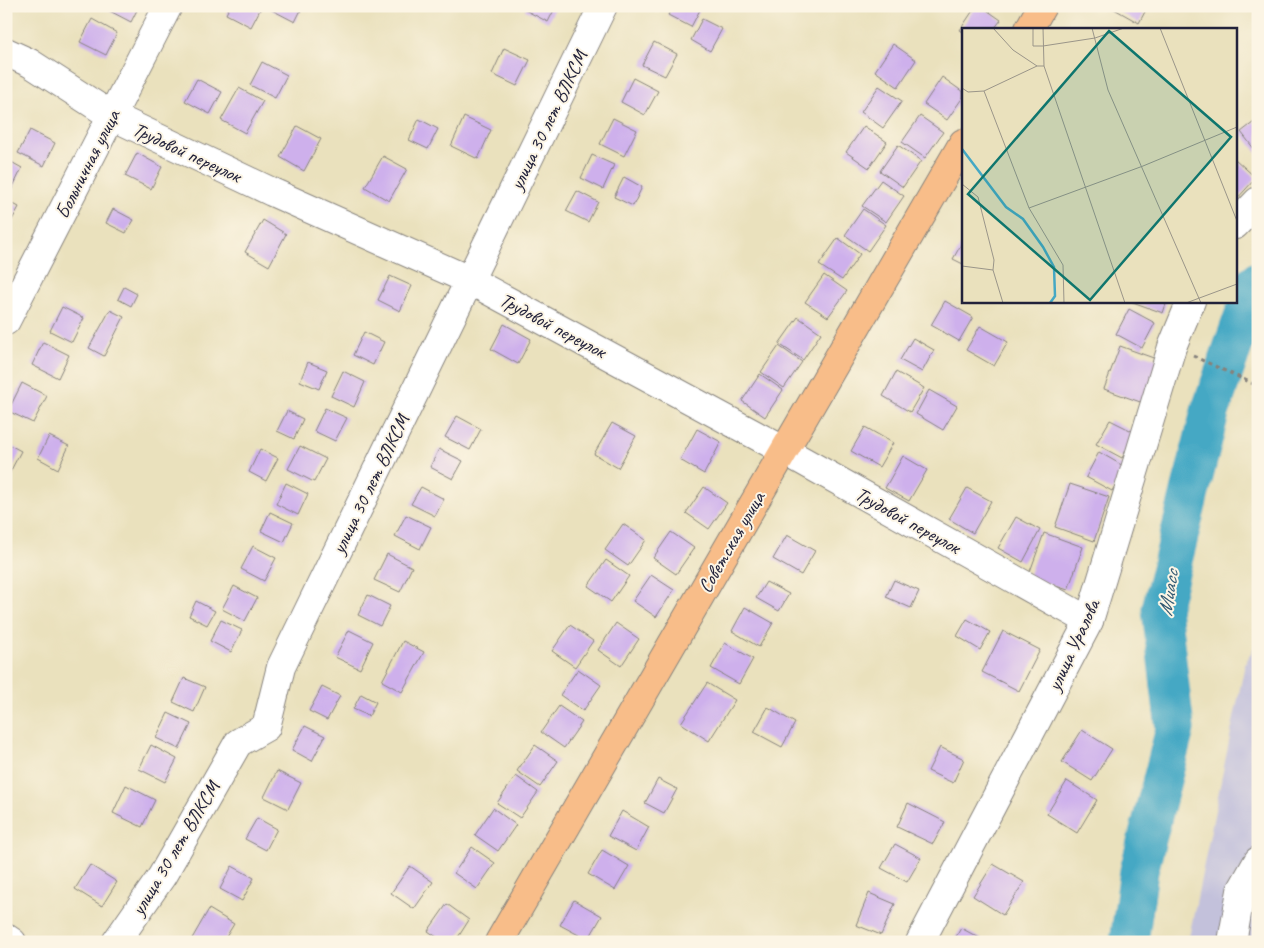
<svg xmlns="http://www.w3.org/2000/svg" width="1264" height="948" font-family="Caveat,sans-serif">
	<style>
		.industrial { fill: #c3c1db }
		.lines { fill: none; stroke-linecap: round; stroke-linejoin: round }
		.river { stroke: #45a8c4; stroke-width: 39 }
		.building { fill: #ceb0ec }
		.minor-casing { stroke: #86827c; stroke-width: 30 }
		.major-casing { stroke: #86827c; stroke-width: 30 }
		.path { stroke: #86827c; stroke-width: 3; stroke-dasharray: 4 4; stroke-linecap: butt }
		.minor { stroke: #fff; stroke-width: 28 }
		.major { stroke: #f8bd89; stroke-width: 28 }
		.labels { text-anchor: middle; stroke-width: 4; stroke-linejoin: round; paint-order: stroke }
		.street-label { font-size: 20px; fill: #22223b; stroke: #fcf5e5 }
		.water-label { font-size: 21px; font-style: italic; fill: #305872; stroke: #fcf5e5 }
		.inset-river { fill: none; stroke: #45a8c4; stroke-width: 2.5 }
		.inset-road { fill: none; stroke: #9a9589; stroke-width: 1 }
		.view { fill: #0f766e; fill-opacity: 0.15; stroke: #0f766e; stroke-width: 2.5 }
		.inset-edge { fill: none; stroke: #22223b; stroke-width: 2.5 }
	</style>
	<rect width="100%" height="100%" fill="#fcf5e5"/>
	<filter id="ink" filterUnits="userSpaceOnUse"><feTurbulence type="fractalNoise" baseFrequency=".02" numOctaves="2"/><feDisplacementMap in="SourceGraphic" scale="10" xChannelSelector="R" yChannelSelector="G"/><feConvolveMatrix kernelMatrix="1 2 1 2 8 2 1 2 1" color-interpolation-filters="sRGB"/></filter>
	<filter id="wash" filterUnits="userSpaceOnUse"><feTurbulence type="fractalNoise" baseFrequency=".0096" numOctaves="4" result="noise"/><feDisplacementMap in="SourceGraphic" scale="20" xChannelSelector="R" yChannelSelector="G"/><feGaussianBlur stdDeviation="1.12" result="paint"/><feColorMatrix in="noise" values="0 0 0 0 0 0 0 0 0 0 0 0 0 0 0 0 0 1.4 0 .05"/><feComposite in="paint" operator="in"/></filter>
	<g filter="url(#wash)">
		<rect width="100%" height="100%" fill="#eae1bd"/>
		<polygon class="industrial" points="1258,640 1258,942 1188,942 1245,664"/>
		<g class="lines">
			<polyline class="river" points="1129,942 1139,871 1175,729 1161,609 1210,412 1255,283 1258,281"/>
		</g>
		<g id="blocks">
			<g class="building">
				<polygon points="107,6 139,6 131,22 106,9"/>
				<polygon points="230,6 262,6 251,27 226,14"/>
				<polygon points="271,6 303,6 295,22 270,9"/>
				<polygon points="527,6 556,6 548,22 525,10"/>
				<polygon points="673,6 702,6 691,27 668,15"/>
				<polygon points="976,6 981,6 1001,20 994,29 963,29 963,32 960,30"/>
				<polygon points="1109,6 1148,6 1139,23"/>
				<polygon points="92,19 117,33 106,55 80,42"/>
				<polygon points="702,19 722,29 710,51 691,40"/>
				<polygon points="654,42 677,54 665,76 642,65"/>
				<polygon points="893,44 916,60 898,87 875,71"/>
				<polygon points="504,48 530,60 517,86 492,74"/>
				<polygon points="262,62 287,75 275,98 250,85"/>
				<polygon points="942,77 963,92 963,97 947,120 924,104"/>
				<polygon points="633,78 658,91 645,115 621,102"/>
				<polygon points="197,79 222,92 210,114 185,101"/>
				<polygon points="879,86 902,101 883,128 861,112"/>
				<polygon points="239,88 263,101 245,133 221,120"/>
				<polygon points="920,116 943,132 925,158 902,142"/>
				<polygon points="464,117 491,130 478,159 451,146"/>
				<polygon points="613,118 637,130 624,156 600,144"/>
				<polygon points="419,119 438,129 428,149 409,140"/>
				<polygon points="1258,119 1258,154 1241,132"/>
				<polygon points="297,126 321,139 304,171 280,157"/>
				<polygon points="864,126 887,142 869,168 846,152"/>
				<polygon points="30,130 55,143 44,166 18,153"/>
				<polygon points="898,145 921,161 903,187 880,171"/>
				<polygon points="137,153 162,167 151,189 125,176"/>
				<polygon points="592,155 614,165 603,189 581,178"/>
				<polygon points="383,156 407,169 389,201 365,187"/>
				<polygon points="6,159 22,168 11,191 6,188"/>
				<polygon points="1235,159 1256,178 1235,201"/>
				<polygon points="624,177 642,187 633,206 614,197"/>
				<polygon points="881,180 904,196 886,222 862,206"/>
				<polygon points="577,191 598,202 588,222 566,211"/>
				<polygon points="6,200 19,207 6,231"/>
				<polygon points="113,209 134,220 126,233 106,223"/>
				<polygon points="863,209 886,225 868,251 845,235"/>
				<polygon points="263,220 286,234 269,266 245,252"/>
				<polygon points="838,238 860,254 842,280 819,265"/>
				<polygon points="963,241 963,264 953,259"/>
				<polygon points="824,275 847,291 828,317 805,302"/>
				<polygon points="390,276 412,286 400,311 378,300"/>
				<polygon points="124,287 137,294 131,306 118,299"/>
				<polygon points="945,301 973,317 959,341 931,325"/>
				<polygon points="1130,301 1167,301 1163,313"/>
				<polygon points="62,307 84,318 72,342 50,331"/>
				<polygon points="1129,309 1155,323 1142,348 1116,334"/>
				<polygon points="110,310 124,317 104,356 89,348"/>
				<polygon points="798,317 821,333 803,360 779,344"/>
				<polygon points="504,324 531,339 518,364 491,349"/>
				<polygon points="980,326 1008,342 994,366 966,350"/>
				<polygon points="364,332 384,342 373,365 353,355"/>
				<polygon points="913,338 934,350 922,372 900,360"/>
				<polygon points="43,342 69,355 58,378 32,365"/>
				<polygon points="779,346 802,362 784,388 761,372"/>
				<polygon points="1120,346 1159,360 1143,403 1104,389"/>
				<polygon points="308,362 327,370 319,389 300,381"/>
				<polygon points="343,371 365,382 354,407 331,396"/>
				<polygon points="896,372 924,388 910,412 883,396"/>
				<polygon points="760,374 783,390 765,417 742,401"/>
				<polygon points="22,383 47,396 33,423 8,411"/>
				<polygon points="929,390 957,406 943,430 916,414"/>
				<polygon points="325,408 347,418 335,441 314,431"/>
				<polygon points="287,411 303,419 294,439 277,431"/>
				<polygon points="457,416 481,429 470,450 445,437"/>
				<polygon points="1110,420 1136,433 1122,458 1096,444"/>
				<polygon points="612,423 636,436 618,468 594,454"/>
				<polygon points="865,427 893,443 879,467 851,451"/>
				<polygon points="697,429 721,442 704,474 680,460"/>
				<polygon points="49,436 69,446 58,469 38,458"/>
				<polygon points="6,443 21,451 9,474 6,472"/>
				<polygon points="300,446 326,459 314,482 288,469"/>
				<polygon points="260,449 278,458 266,481 249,472"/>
				<polygon points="439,449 463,461 453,479 430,467"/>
				<polygon points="1099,452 1125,467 1112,491 1086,477"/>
				<polygon points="903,456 927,470 909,501 885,488"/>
				<polygon points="286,483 308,494 298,515 276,504"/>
				<polygon points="1070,484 1109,497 1094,541 1055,527"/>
				<polygon points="421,487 444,499 435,516 411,504"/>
				<polygon points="704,487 727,503 709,529 686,513"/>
				<polygon points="967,488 991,501 973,533 949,519"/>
				<polygon points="270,512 293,523 284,542 261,531"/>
				<polygon points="406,515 431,527 420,549 395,536"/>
				<polygon points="1016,517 1040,530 1023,562 998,548"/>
				<polygon points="623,524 646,540 628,566 605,550"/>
				<polygon points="671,532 694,548 676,574 653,558"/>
				<polygon points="1044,533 1083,547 1068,590 1028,577"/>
				<polygon points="787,535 815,551 801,575 773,559"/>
				<polygon points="253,546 276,558 264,581 241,569"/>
				<polygon points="387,554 412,567 400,592 374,580"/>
				<polygon points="606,560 629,576 611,602 588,586"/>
				<polygon points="651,575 674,590 656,617 633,601"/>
				<polygon points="894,580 919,591 911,608 886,597"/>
				<polygon points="766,582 789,594 779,611 756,598"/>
				<polygon points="234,586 257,598 245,621 222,609"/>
				<polygon points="368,595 390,606 380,626 358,615"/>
				<polygon points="196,601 215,611 207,625 189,616"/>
				<polygon points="745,607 773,623 759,647 732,631"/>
				<polygon points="967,619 990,632 980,650 957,636"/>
				<polygon points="221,620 242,630 231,652 210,641"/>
				<polygon points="616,623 639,639 621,666 598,650"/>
				<polygon points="570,625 593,641 575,667 552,651"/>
				<polygon points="349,630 373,642 360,669 335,657"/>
				<polygon points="1003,631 1040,650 1019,691 982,672"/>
				<polygon points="403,641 424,652 402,692 382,681"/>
				<polygon points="725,643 753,659 739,684 711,668"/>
				<polygon points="578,669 601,685 583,711 560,695"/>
				<polygon points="184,678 205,687 194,712 173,702"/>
				<polygon points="707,683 735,700 709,741 681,723"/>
				<polygon points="322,687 340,696 327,720 309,711"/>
				<polygon points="361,694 376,702 369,716 353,709"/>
				<polygon points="559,706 582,722 564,748 541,732"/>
				<polygon points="768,707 795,723 782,747 754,732"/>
				<polygon points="168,713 191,724 179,749 156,738"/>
				<polygon points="305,726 325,736 312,761 292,750"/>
				<polygon points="1082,730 1112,749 1092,781 1062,762"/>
				<polygon points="151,745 177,759 165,782 139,769"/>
				<polygon points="535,745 558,761 540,787 517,771"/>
				<polygon points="940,747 964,759 953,783 928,771"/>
				<polygon points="277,771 301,783 288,809 264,797"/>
				<polygon points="516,776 538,792 520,818 497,803"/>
				<polygon points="658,779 677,789 664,813 645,803"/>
				<polygon points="1067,781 1097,800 1077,833 1047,814"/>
				<polygon points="126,785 155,800 142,827 113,813"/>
				<polygon points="908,803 945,822 933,844 897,827"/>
				<polygon points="493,808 516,825 498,851 475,835"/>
				<polygon points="622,811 649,827 636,851 608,836"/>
				<polygon points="257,818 277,829 266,850 245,839"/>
				<polygon points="895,844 921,858 907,882 881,868"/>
				<polygon points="472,847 495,863 477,889 454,873"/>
				<polygon points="602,850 629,866 615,890 588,874"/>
				<polygon points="993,864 1024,882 1003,915 973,896"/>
				<polygon points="90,865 117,882 102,906 75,889"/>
				<polygon points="232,866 254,878 242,901 220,889"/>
				<polygon points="410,866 433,882 414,909 391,893"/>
				<polygon points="869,893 895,904 881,935 856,925"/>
				<polygon points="574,900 602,916 588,940 560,925"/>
				<polygon points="447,904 469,920 455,942 444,942 428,931"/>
				<polygon points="209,909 234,924 223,942 190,942"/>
				<polygon points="961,928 987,942 953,942"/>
			</g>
		</g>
	</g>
	<g filter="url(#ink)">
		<use href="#blocks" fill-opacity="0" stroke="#86827c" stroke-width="1"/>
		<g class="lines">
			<defs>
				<g id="minor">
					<polyline points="6,52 30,63 112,116 272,192 469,280 785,451 1089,621"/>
					<polyline points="1235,225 1258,201"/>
					<polyline points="6,321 168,6"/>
					<polyline points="6,938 12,942"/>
					<polyline points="116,942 162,876 238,743 266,727 281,667 603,6"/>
					<polyline points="920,942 1089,621 1172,347 1191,301"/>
					<polyline points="1232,942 1241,891 1258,861"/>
				</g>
				<g id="major">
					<polyline points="1029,29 1042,6"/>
					<polyline points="499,942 963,143"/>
				</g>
			</defs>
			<use href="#minor" class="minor-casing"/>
			<use href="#major" class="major-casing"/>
			<polyline class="path" points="1193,356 1258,386"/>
			<use href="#minor" class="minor"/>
			<use href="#major" class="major"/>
		</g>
	</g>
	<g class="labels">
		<g class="street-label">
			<text transform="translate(548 120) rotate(-64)" y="7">улица 30 лет ВЛКСМ</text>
			<text transform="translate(187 152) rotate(25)" y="7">Трудовой переулок</text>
			<text transform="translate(87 164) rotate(-63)" y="7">Больничная улица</text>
			<text transform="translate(553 325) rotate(28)" y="7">Трудовой переулок</text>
			<text transform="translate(370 484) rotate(-64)" y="7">улица 30 лет ВЛКСМ</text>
			<text transform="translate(908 520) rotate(29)" y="7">Трудовой переулок</text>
			<text transform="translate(731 542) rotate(-60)" y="7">Советская улица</text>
			<text transform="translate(1073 645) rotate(-65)" y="7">улица Уралова</text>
			<text transform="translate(175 848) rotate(-59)" y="7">улица 30 лет ВЛКСМ</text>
		</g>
		<g class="water-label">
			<text transform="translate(1168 593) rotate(-81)" y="7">Миасс</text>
		</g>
	</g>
	<g transform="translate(962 28)">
		<rect width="275" height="275" fill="#eae1bd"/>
		<path class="inset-river" d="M0 121 44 179 61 191 81 219 92 239 93 268 88 275"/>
		<path class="inset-road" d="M31 0 51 22 75 38M81 0 82 38 163 275M130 0 146 62 239 275M198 0 275 193M71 1V18H81L133 10 162 0M0 60 6 64 22 63 67 180 101 237 102 275M22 63 75 38H82M0 156 16 169 32 232 31 242M67 180 181 138 275 99M0 238 31 242 41 275M224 275 275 256"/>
		<path class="view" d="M147 3 269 109 128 272 6 166Z"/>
		<rect width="275" height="275" class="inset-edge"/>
	</g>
	<rect width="1264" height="948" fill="none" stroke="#fcf5e5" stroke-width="25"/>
</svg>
